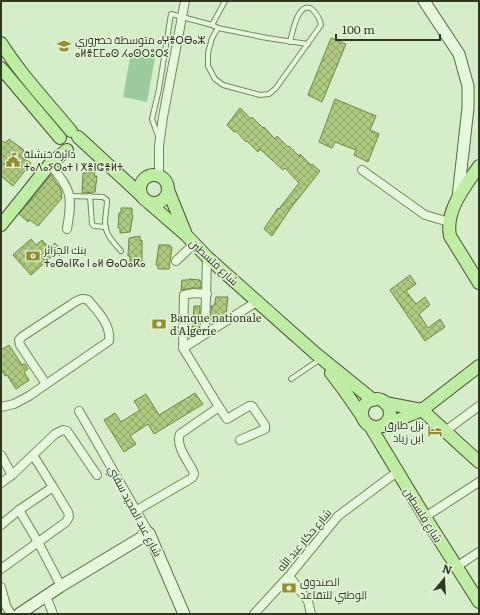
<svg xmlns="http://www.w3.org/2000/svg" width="480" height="615" font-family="Literata,Cairo,'Noto Sans Tifinagh',serif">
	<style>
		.green { fill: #9ccb9f }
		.building { fill: url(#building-cross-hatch); stroke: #708645 }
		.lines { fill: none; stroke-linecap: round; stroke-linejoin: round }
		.lane-casing { stroke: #74885e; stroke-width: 6 }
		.street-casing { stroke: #74885e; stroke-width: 10 }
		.secondary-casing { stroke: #586a41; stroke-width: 13 }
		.primary-casing { stroke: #475632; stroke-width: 14 }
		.lane { stroke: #e5f8db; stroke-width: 4 }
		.street { stroke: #e5f8db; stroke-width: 8 }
		.secondary { stroke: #e5f8db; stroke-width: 11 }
		.primary { stroke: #beeda3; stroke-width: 12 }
		.labels { text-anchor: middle; stroke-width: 3; stroke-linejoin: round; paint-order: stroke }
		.poi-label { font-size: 11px; fill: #2f3921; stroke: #e1f4d7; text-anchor: start }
		.street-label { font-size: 11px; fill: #2f3921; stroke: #e1f4d7 }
	</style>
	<defs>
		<pattern id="building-cross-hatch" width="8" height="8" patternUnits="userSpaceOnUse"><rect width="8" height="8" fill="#afc980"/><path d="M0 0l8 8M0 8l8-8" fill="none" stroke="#8fa468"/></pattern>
	</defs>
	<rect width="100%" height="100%" fill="#d5edc8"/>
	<polygon class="green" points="131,52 155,57 147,102 123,97"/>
	<g class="building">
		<polygon points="331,38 346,44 322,102 308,95"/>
		<polygon points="335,99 376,116 370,130 379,134 368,162 354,155 356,150 335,142 332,148 319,142"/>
		<polygon points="240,108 251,119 252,117 263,128 264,127 275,139 277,136 288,147 289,146 299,156 300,154 311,165 312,164 320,171 290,209 272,236 264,229 278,208 279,209 299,183 285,168 283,170 260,149 258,152 247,141 246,142 236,131 234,132 227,125"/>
		<polygon points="9,139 24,150 20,156 31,163 13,186 1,176 1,140 5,143"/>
		<polygon points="95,172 94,176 97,176 95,192 82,193 83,173"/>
		<polygon points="51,175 61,190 62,198 38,226 30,220 28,222 19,214"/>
		<polygon points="121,208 132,208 132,215 133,215 130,232 120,233 120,228 118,228 119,213 121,213"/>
		<polygon points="140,236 140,241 142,240 142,261 130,262 130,256 128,256 129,238"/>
		<polygon points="31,239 36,245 42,240 49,248 55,243 60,249 31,275 13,255"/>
		<polygon points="159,245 170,245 170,247 172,247 169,269 158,269 158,265 156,265"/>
		<polygon points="410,275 416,284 406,291 416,304 425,297 430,305 419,314 428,328 440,319 445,327 425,341 390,290"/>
		<polygon points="189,279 200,280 199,281 201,281 201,288 193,288 181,290 182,280 189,280"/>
		<polygon points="216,297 228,297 226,315 215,321 211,321 211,306 214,306"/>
		<polygon points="194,306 200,306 200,330 192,330"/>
		<polygon points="9,345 22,365 25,364 28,369 24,372 29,380 16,389 7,375 5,376 1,370 1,350"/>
		<polygon points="195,393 203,404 154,434 148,424 130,436 136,444 124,452 104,420 115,413 121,422 140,410 134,401 146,394 159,415"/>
	</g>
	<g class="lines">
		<defs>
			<g id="lane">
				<polyline points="212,25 225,1"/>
				<path d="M218 28 212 38 208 53V66L215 79 223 85 260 95 269 94 276 88 321 25C320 18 317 14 312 9 298 0 292 34 290 42"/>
				<polyline points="158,136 152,119 159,89 171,14 212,25 218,28 267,38 308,44"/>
				<path d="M70 196 103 197 107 200C107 208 105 215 105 223 105 234 114 243 121 251"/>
				<polyline points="90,196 92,224 94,226 106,227"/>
				<polyline points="291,379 319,360"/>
			</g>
			<g id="street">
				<path d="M50 164C71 191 73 194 67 229"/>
				<polyline points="362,170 425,215 449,222"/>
				<polyline points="159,176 159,146 163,117 185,1"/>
				<polyline points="176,261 194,244"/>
				<polyline points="205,333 207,257"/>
				<polyline points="183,348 258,301"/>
				<path d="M1 407 14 404 29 396 109 341C111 324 98 312 88 300 83 298 80 299 75 302L23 336 19 340 20 345 46 384"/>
				<polyline points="219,407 227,419 249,406 252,406 265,425 265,429 240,440"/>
				<polyline points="79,411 149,533"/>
				<polyline points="444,432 479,406"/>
				<polyline points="1,455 12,475"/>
				<polyline points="33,455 53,487"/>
				<polyline points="1,483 12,475 55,434 63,430 67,431 97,475"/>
				<polyline points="19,510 38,542 61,586"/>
				<path d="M137 510 192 478 194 474 193 471C188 461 175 445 180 434L219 407 183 348 184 295 194 293 207 294"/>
				<polyline points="425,517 479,482"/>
				<polyline points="1,525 19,510 53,487 68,512 69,517 66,522 1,569"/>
				<polyline points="456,567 479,552"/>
				<polyline points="289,576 308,601 311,614"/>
				<polyline points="1,587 6,606 11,614"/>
				<polyline points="46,596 53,614"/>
				<polyline points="254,614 289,576 338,516 397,472"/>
			</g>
			<g id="secondary">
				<polyline points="424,1 459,54 468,86 468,108 458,197"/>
				<polyline points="19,614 61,586 149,533 184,614"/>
			</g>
			<g id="primary">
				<path d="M1 43C21 75 47 102 71 131"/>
				<polyline points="1,68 60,138"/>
				<polyline points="78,137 142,196"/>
				<path d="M479 166C465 187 445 210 450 236L479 283"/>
				<circle cx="154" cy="189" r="14"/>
				<polyline points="168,190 185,232"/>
				<polyline points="149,203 186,235 207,257 315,353 373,400"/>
				<polyline points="1,225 50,164 67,150"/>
				<polyline points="331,373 344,390 362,416"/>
				<circle cx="376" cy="413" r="14"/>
				<polyline points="385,403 422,410"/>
				<polyline points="422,410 479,462"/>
				<polyline points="370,426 425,517 479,602"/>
				<polyline points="383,426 422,410 479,366"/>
			</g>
		</defs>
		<use href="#lane" class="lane-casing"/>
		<use href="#street" class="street-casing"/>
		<use href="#secondary" class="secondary-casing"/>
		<use href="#primary" class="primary-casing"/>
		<use href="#lane" class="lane"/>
		<use href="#street" class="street"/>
		<use href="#secondary" class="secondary"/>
		<use href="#primary" class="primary"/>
	</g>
	<defs>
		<symbol id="school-bare" viewBox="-9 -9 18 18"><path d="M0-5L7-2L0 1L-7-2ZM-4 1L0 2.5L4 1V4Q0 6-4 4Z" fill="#958e30" stroke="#e1f4d7" stroke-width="2.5" paint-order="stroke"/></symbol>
		<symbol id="civic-bare" viewBox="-9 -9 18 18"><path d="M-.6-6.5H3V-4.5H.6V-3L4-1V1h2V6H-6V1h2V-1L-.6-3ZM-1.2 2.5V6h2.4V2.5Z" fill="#958e30" stroke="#e1f4d7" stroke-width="2.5" paint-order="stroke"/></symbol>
		<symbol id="bank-bare" viewBox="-9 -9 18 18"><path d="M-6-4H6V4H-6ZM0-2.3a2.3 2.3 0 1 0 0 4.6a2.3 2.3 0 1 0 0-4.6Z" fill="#958e30" stroke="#e1f4d7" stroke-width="2.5" paint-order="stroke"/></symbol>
		<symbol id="hotel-bare" viewBox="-9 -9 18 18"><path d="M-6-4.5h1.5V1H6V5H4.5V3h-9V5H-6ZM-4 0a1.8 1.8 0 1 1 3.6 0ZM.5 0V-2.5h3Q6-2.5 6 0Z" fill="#958e30" stroke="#e1f4d7" stroke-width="2.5" paint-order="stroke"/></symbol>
	</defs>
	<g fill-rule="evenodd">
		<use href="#school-bare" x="54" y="36" width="20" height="20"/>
		<use href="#civic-bare" x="3" y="150" width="20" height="20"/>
		<use href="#bank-bare" x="23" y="246" width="20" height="20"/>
		<use href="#bank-bare" x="149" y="314" width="20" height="20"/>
		<use href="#hotel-bare" x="425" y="421" width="20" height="20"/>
		<use href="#bank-bare" x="279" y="578" width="20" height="20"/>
	</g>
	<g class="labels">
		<g class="poi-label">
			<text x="75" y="44">متوسطة حصروري ⴰⵖⴻⵔⴱⴰⵣ<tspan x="75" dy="13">ⴰⵍⴻⵎⵎⴰⵙ ⵃⴰⵙⵔⵓⵔⵉ</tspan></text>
			<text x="24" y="158">دائرة خنشلة<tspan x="24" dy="13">ⵜⴰⴷⴰⵢⵔⴰⵜ ⵏ ⵅⴻⵏⵛⴻⵍⵜ</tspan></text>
			<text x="44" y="254">بنك الجزائر<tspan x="44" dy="13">ⵜⴰⴱⴰⵏⴽⴰ ⵏ ⴰⵍ ⴱⴰⵔⴰⴽⴰ</tspan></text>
			<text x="170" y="322">Banque nationale<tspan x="170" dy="13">d'Algérie</tspan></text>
			<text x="424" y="429" text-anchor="end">نزل طارق<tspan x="424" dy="13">ابن زياد</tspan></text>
			<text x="300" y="586">الصندوق<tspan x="300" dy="13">الوطني للتقاعد</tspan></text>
		</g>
		<g class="street-label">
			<text transform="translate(214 262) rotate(43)" y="4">شارع فلسطين</text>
			<text transform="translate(135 511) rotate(62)" y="4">شارع عبد المجيد سقني</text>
			<text transform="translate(423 515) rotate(58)" y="4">شارع فلسطين</text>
			<text transform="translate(304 540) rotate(-50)" y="4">شارع حكار عبد الله</text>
		</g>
	</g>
	<rect width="480" height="615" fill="none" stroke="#2f3921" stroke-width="4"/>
	<g transform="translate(444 579) rotate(18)" stroke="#e1f4d7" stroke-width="3" paint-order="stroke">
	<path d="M0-3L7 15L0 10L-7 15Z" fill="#2f3921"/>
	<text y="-6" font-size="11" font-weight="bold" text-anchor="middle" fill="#2f3921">N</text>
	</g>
	<path d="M336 34v6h104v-6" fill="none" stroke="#2f3921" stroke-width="2"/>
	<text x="342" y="34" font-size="12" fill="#2f3921" stroke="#e1f4d7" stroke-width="3" paint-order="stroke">100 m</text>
</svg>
